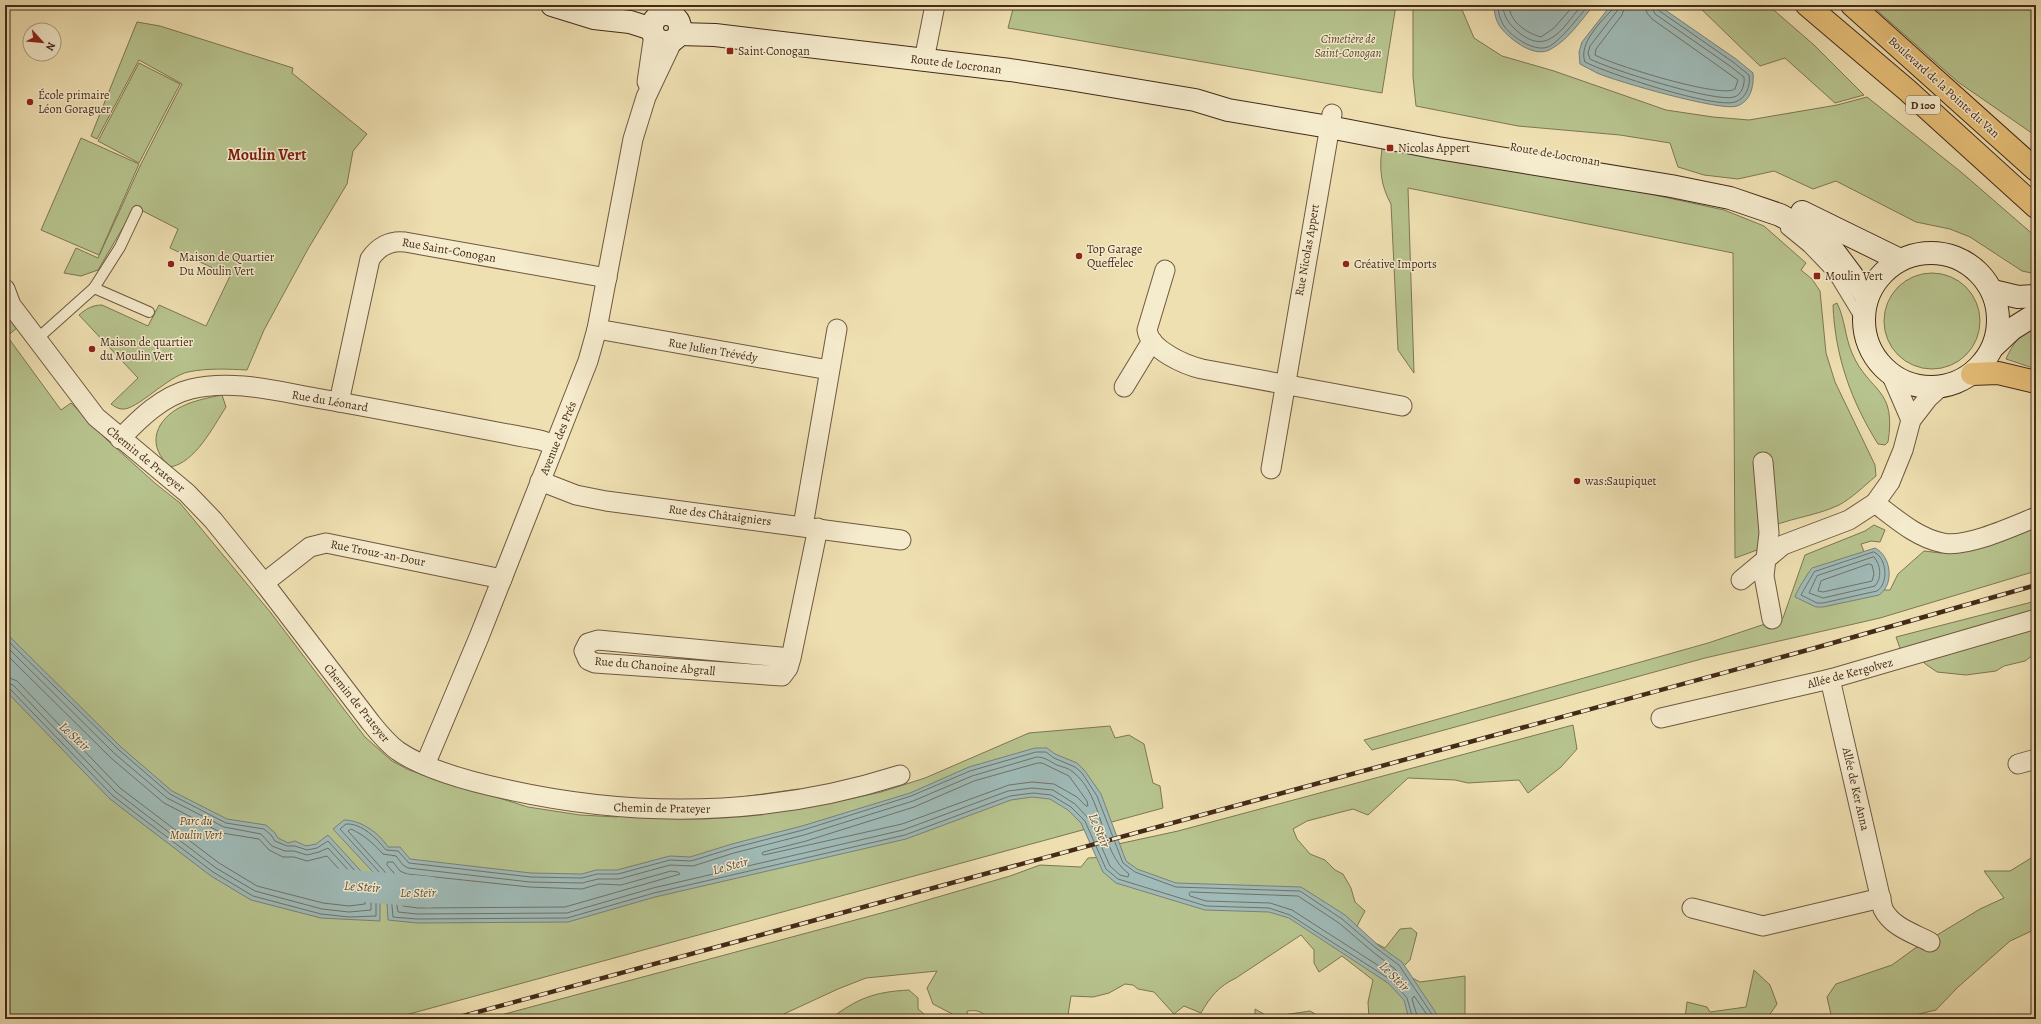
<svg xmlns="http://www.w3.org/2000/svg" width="2041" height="1024" font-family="Alegreya,serif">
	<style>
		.green { fill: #b7c38e; stroke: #7e7654 }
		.water { fill: #9fbab7; stroke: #7b8078 }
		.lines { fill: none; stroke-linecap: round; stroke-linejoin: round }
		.shore { stroke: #727268; stroke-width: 1 }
		.river { stroke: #9fbab7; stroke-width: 31 }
		.service-casing { stroke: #70583f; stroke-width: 12 }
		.minor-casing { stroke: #70583f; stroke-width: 21 }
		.secondary-casing { stroke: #452a19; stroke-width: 24 }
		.trunk-casing { stroke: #452a19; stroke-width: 24 }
		.service { stroke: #f5ebcd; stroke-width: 10 }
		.minor { stroke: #f5ebcd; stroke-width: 19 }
		.secondary { stroke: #f5ebcd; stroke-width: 22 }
		.trunk { stroke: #e8c079; stroke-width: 22 }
		.rail-casing { stroke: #452a19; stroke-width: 4.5 }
		.rail { stroke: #f5ebcd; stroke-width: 3; stroke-dasharray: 9; stroke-linecap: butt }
		.poi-dot { fill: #8f2418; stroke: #f5ebcd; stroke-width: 1.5 }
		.labels { text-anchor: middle; stroke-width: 3; stroke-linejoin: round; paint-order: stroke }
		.shield { fill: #f5ebcd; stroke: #7a644f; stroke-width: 1 }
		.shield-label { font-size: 11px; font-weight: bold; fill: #452a19 }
		.park-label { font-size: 12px; font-style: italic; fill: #5c4930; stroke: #f5ebcd }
		.poi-label { font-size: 12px; fill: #452a19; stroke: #f5ebcd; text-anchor: start }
		.street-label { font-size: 12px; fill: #452a19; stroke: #f5ebcd }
		.water-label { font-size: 13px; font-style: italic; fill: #5c4e40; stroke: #f5ebcd }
		.district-label { font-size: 16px; font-weight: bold; fill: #7a1f14; stroke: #f5ebcd }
	</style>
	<rect width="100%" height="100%" fill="#efe0b2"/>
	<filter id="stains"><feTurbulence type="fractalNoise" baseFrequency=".005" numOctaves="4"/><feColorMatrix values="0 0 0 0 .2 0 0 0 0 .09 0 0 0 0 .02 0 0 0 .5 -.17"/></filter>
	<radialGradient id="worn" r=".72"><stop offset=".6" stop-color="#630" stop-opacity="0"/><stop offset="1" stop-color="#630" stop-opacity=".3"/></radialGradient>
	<g class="green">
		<polygon points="1014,5 1396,5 1382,93 1008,28"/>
		<polygon points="1413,5 1460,5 1474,38 1502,56 1554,71 1666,110 1713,117 1749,120 1837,105 1867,97 1961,172 2036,237 2036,274 2022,271 1970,237 1950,229 1916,222 1836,181 1813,189 1774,171 1738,179 1704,175 1678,167 1670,143 1620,135 1518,126 1416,106 1413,77"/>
		<polygon points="1697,5 1768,5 1814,45 1864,95 1835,103 1785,58 1760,66"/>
		<polygon points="1871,5 2036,5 2036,136 1958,82"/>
		<path d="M137 22 160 26 293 68 292 73 367 134 353 151 347 184 308 249 264 330 247 370C228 369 207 368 188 372 168 376 136 411 122 409 118 409 114 406 111 404L138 378 79 315C86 309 92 305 102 305L148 326 159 305 206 326 230 276 170 248 178 229 135 207 98 270 81 276 64 273 76 248 98 258 141 164 182 84 139 60 97 139 91 136Z"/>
		<polygon points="139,63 180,84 139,163 98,141"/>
		<polygon points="81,138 139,164 99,255 41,230"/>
		<path d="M1382 149 1426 154 1586 180 1724 210 1764 226 1806 263 1801 270 1812 279 1820 291 1826 353 1835 382 1875 465 1876 476C1864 486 1852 498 1839 505 1814 517 1786 518 1762 531L1757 550 1735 558 1733 253 1408 188 1414 373 1398 350 1391 204C1381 186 1379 169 1382 149Z"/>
		<circle cx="1932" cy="321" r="48"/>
		<path d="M1837 303C1845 319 1845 337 1852 353 1869 393 1897 387 1888 442L1885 445 1878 444C1851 401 1835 356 1833 305Z"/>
		<polygon points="5,317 12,321 17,328 7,336 61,410 71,403 106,439 156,484 180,503 271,613 365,737 392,761 409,770 528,807 580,815 617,817 640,803 686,805 798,789 845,800 881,792 925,778 1029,733 1110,726 1115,738 1129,735 1144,744 1153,783 1160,786 1163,808 391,1019 5,1019"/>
		<path d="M2036 325V369L2006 359C2012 345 2022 331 2036 325Z"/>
		<path d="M222 395 226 407C213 427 195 463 170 467 148 447 153 424 177 409 191 401 207 398 222 395Z"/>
		<polygon points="1874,525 1885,530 1880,542 1871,541 1861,544 1879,590 1890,590 1898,574 1924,551 1941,553 2036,528 2036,571 1880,618 1705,658 1372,750 1364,740 1708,643 1783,618 1805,555 1865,531"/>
		<polygon points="2036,601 2036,653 2025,661 2004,666 1996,671 1966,675 1937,672 1924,663 1926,644 1901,651 1896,637"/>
		<path d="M1573 725 1577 749 1561 767 1528 793 1519 780 1468 783 1455 780 1408 778 1368 815 1353 809 1307 821 1293 829 1297 839 1310 854 1325 860 1335 870 1343 874 1351 888 1355 902 1365 911 1354 932 1385 948 1400 929 1411 928 1417 933 1410 960 1399 971 1420 982 1465 976V1019H1369L1368 1002 1373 980 1342 956 1319 972 1314 963V950L1301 935 1236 978C1219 986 1210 997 1201 1013L1184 1006 1174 1014 1154 992 1138 989 1133 985 1125 984 1109 993 1093 997 1071 996 1068 1015C1045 1018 1024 1021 1001 1015 986 1024 989 1014 977 1011 975 1010 970 1011 967 1011L968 1019H962L933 1004 927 988 937 971 866 978 838 989 773 1019H486L900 908 1010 876 1040 865 1081 867 1088 858 1106 857 1118 844 1178 831Z"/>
		<polygon points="2036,855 2036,929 2010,941 1957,988 1936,1010 1898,1019 1832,1019 1827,997 1836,984 1892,965 1914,949 1980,909 2004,898 1984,871 2010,871"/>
		<polygon points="1754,970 1770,985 1777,1004 1768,1017 1769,1019 1685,1019 1687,1002 1707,1007 1710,1012 1746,1007"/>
		<path d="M909 990 918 998V1009L930 1019H830C858 998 874 992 909 990Z"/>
		<polygon points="1255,1009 1269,1017 1310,1011 1322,1018 1336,1019 1353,1016 1355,1019 1255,1019"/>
	</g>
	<g class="water">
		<path d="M1494 5H1594C1581 20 1569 39 1551 49 1535 59 1511 40 1501 28 1496 22 1494 12 1494 5Z"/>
		<path d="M1611 5H1658L1736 59 1753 73C1754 86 1751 101 1737 106 1722 112 1615 81 1597 73 1591 70 1586 67 1580 64L1579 52 1582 42Z"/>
		<path d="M1875 548C1891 556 1895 584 1879 595L1823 607H1816L1795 597C1796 592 1808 573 1812 568Z"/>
		<polygon points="5,632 121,747 172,791 227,819 266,825 275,833 278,838 288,843 295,841 306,846 316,844 328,835 380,892 380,921 321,918 251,900 211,876 110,799 5,690"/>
		<path d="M1035 748H1047L1055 754 1077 763 1085 771 1101 794 1126 861 1137 869 1176 883 1301 887 1345 915 1378 945 1402 962 1440 1019H1409L1404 1000 1388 983 1289 918 1269 912 1205 910 1116 883 1103 872 1081 823 1068 810 1050 799 1032 797 1011 800 906 839 655 897 568 922 417 923 388 920 386 886 333 829 344 820C361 820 379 833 388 847H400L410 859 531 873 582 874 596 870H617L670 856 690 857 732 844 802 826 910 793 969 767Z"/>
	</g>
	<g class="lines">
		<g class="shore">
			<path d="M1498 5C1498 12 1500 20 1504 26 1512 37 1536 54 1550 46 1565 36 1577 18 1589 5"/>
			<path d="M1503 5C1503 16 1509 24 1517 31 1548 58 1563 27 1582 5"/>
			<path d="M1509 5C1509 21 1526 33 1541 37L1554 28 1574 5"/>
			<path d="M1613 5V9C1601 21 1578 44 1585 62 1606 73 1715 109 1735 102 1746 99 1751 85 1749 75L1733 62 1658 10 1656 5"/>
			<path d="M1619 5 1617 11 1590 46 1588 53 1590 59C1609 69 1716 103 1734 97 1742 95 1745 84 1744 77L1730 66 1655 14 1651 5"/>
			<path d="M1625 5 1622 15 1596 49 1595 55C1613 65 1722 99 1735 89L1738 80 1652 19 1647 13 1645 5"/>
			<path d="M1874 552C1887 558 1889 583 1877 591L1823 603H1817L1801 595 1814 572Z"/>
			<path d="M1874 557C1881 565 1882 578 1875 586L1823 598 1809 593 1817 576Z"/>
			<polygon points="1869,564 1872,565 1874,574 1872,581 1823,592 1818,591 1821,581"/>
			<polyline points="5,638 119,750 170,794 226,823 264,829 271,835 275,841 287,846 295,846 307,850 317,848 328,841 376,894 376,916 349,917 321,914 253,896 213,872 113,796 10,689 5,688"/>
			<polyline points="5,645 115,754 167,798 224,827 261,834 272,846 285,851 294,851 307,855 319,852 328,848 371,895 371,910 349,912 322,909 255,891 216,868 116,792 13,685 5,682"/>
			<polyline points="5,653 111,758 164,803 222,833 259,839 269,850 283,857 294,857 307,861 327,856 365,898 365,904 349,906 323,903 257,886 219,863 120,788 17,681 5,676"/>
			<path d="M1037 757C1045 757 1049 761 1057 765 1062 767 1069 768 1073 772 1105 797 1099 852 1129 874L1128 877 1120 875 1110 866 1089 819 1075 804 1053 790 1032 788 1008 791 903 830 653 888 567 913 417 914 398 912 393 881 348 831 351 829C364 835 373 843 383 854L396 856 403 865 408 868 530 882 582 883 598 879H619L670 865 693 866 734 853 804 835 913 801 972 776Z"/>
			<polygon points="1038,763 1042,763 1069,776 1087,801 1088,806 1086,806 1077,797 1054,784 1032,782 1009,785 902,824 764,855 762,854 763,852 806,841 914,807 974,781"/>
			<polygon points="388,862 393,862 400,871 407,874 529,887 582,889 599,884 621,885 671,871 678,872 680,874 565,907 418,908 403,906 400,880 387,865"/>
			<polygon points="1191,892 1298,896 1339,923 1373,952 1395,969 1405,984 1402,985 1393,975 1292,910 1270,903 1206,901 1190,896 1189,894"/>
			<path d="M1413 1019 1407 998 1391 980 1290 915 1269 908 1206 906 1118 879 1106 869 1085 821 1071 807 1051 795 1033 793 1010 796 905 835 654 893 567 918 417 919 393 917 390 884 340 829 346 824C362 823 377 839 386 850L398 851 409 863 531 877 582 878 597 874H618L670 860 691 861 733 848 803 830 911 796 970 771 1036 752H1046L1054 758 1075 767 1082 773 1097 796 1123 863 1135 872 1176 887 1300 891 1342 919 1376 948 1399 965 1435 1019"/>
			<polyline points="1418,1019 1412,999 1414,996 1430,1019"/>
		</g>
		<polyline class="river" points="335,884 429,892"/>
		<defs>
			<g id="service">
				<polyline points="1786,229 1808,247 1833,273 1864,324"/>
				<polyline points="94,288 120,247 137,211"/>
				<polyline points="37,339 94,288 149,312"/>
			</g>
			<g id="minor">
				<polyline points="924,60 935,5"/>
				<polyline points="647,82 654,34"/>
				<path d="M1165 270 1147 330C1150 350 1185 365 1202 369L1402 406"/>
				<path d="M5 289 11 305 96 417 187 493 213 520 264 583 371 723C379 733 387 743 398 751 426 770 476 783 509 790 641 819 771 816 900 775"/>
				<polyline points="597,329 829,370"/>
				<polyline points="1892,376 1911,420"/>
				<polyline points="1124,387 1152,341"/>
				<path d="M339 402 370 259C378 247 390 240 405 242L607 278"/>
				<path d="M120 439C139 419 162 396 191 389 232 379 276 391 316 398 391 411 465 426 540 440L555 445"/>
				<polyline points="1763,462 1769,533 1764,576 1772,619"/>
				<polyline points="1271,469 1332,114"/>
				<polyline points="540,481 576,495 606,501 901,540"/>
				<path d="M1875 503C1895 518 1917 538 1943 543 1966 548 2014 526 2036 517"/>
				<polyline points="803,526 837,329"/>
				<polyline points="1741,580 1783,545 1849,520 1875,503 1890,482 1894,472 1903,450 1911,420 1928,398 1940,387"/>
				<polyline points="264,583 310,547 326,543 502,579"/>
				<polyline points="791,658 598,640 588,643 584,651 588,660 595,663 782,676 788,668 791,658 818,528"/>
				<path d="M1830 679 1883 909C1892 927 1913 933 1930 942"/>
				<polyline points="1661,718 1830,679 2036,619"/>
				<polyline points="2018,764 2036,759"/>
				<polyline points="425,765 479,637 588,361 597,329 633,139 646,97 673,40"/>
				<polyline points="1692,908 1763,926 1881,898"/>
			</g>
			<g id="secondary">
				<polyline points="552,5 594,18 630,22 652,29"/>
				<circle cx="666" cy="28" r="14"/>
				<polyline points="679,34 715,35 1010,70 1069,79 1195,100 1228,110 1329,127 1438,148 1671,186 1730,198 1780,215 1813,233 1833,250 1851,274 1867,298"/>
				<polyline points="1802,212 1900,260"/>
				<circle cx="1931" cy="320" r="67"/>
				<polyline points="1993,291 2018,297 2036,296"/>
				<polyline points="1994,346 2012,329 2036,314"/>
			</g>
			<g id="trunk">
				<polyline points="1807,5 1907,90 2036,207"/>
				<polyline points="1852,5 2036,170"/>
				<polyline points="1972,374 1998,373 2036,382"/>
			</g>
		</defs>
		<use href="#service" class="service-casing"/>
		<use href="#minor" class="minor-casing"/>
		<use href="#secondary" class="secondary-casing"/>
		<use href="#trunk" class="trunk-casing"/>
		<use href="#service" class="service"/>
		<use href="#minor" class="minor"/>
		<use href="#secondary" class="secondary"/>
		<use href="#trunk" class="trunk"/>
		<defs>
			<polyline id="rail" points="452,1019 1815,648 2036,585"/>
		</defs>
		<use href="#rail" class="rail-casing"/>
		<use href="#rail" class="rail"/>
	</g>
	<g class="poi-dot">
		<rect x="726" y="47" width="8" height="8" rx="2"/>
		<circle cx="30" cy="102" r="4"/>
		<rect x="1386" y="144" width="8" height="8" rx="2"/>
		<circle cx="1079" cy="256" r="4"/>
		<circle cx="171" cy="264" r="4"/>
		<circle cx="1346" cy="264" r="4"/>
		<rect x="1813" y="272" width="8" height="8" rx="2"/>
		<circle cx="92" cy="349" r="4"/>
		<circle cx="1577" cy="481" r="4"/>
	</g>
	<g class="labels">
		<rect class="shield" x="1906" y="96" width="34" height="18" rx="3"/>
		<g class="shield-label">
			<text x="1923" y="109">D 100</text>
		</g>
		<g class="park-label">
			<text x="1348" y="43">Cimetière de<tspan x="1348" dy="14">Saint-Conogan</tspan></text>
			<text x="196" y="825">Parc du<tspan x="196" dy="14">Moulin Vert</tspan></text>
		</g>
		<g class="poi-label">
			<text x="738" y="55">Saint Conogan</text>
			<text x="38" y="99">École primaire<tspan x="38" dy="14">Léon Goraguer</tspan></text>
			<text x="1398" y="152">Nicolas Appert</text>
			<text x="1087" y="253">Top Garage<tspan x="1087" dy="14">Queffelec</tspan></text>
			<text x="179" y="261">Maison de Quartier<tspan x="179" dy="14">Du Moulin Vert</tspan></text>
			<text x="1354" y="268">Créative Imports</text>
			<text x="1825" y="280">Moulin Vert</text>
			<text x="100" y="346">Maison de quartier<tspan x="100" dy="14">du Moulin Vert</tspan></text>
			<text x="1585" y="485">was:Saupiquet</text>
		</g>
		<g class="street-label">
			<text transform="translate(956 64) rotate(7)" y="4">Route de Locronan</text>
			<text transform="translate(1944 87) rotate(42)" y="4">Boulevard de la Pointe du Van</text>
			<text transform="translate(1555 154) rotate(10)" y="4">Route de Locronan</text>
			<text transform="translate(449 250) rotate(10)" y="4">Rue Saint-Conogan</text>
			<text transform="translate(1307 250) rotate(-80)" y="4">Rue Nicolas Appert</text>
			<text transform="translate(713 350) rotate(10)" y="4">Rue Julien Trévédy</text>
			<text transform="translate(330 401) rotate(10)" y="4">Rue du Léonard</text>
			<text transform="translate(558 438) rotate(-68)" y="4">Avenue des Prés</text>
			<text transform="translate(146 459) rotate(39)" y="4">Chemin de Prateyer</text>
			<text transform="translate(720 515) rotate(7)" y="4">Rue des Châtaigniers</text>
			<text transform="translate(378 553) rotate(11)" y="4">Rue Trouz-an-Dour</text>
			<text transform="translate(655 666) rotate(5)" y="4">Rue du Chanoine Abgrall</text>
			<text transform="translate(1850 673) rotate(-15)" y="4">Allée de Kergolvez</text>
			<text transform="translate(357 703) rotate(51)" y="4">Chemin de Prateyer</text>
			<text transform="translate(1856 789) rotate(77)" y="4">Allée de Ker Anna</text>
			<text transform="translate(662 808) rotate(1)" y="4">Chemin de Prateyer</text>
		</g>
		<g class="water-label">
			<text transform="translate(75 736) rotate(43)" y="5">Le Steir</text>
			<text transform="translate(1100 830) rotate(67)" y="5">Le Steir</text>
			<text transform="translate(730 865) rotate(-15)" y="5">Le Steir</text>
			<text transform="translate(362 886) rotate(4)" y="5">Le Steir</text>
			<text x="418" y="897">Le Steïr</text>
			<text transform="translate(1395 976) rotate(45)" y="5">Le Steir</text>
		</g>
		<g class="district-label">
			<text x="267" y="160">Moulin Vert</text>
		</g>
	</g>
	<rect width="2041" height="1024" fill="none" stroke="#efe0b2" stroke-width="20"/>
	<rect x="6" y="6" width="2029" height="1012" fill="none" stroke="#452a19" stroke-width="2"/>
	<rect x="10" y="10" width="2021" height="1004" fill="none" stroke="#452a19"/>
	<g transform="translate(42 42) rotate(117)"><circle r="19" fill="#f5ebcd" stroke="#af9e85"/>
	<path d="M0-3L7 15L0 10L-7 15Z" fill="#8f2418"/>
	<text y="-6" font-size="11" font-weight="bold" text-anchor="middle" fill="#452a19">N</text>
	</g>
	<rect width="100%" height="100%" filter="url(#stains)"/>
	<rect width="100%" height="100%" fill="url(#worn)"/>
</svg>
